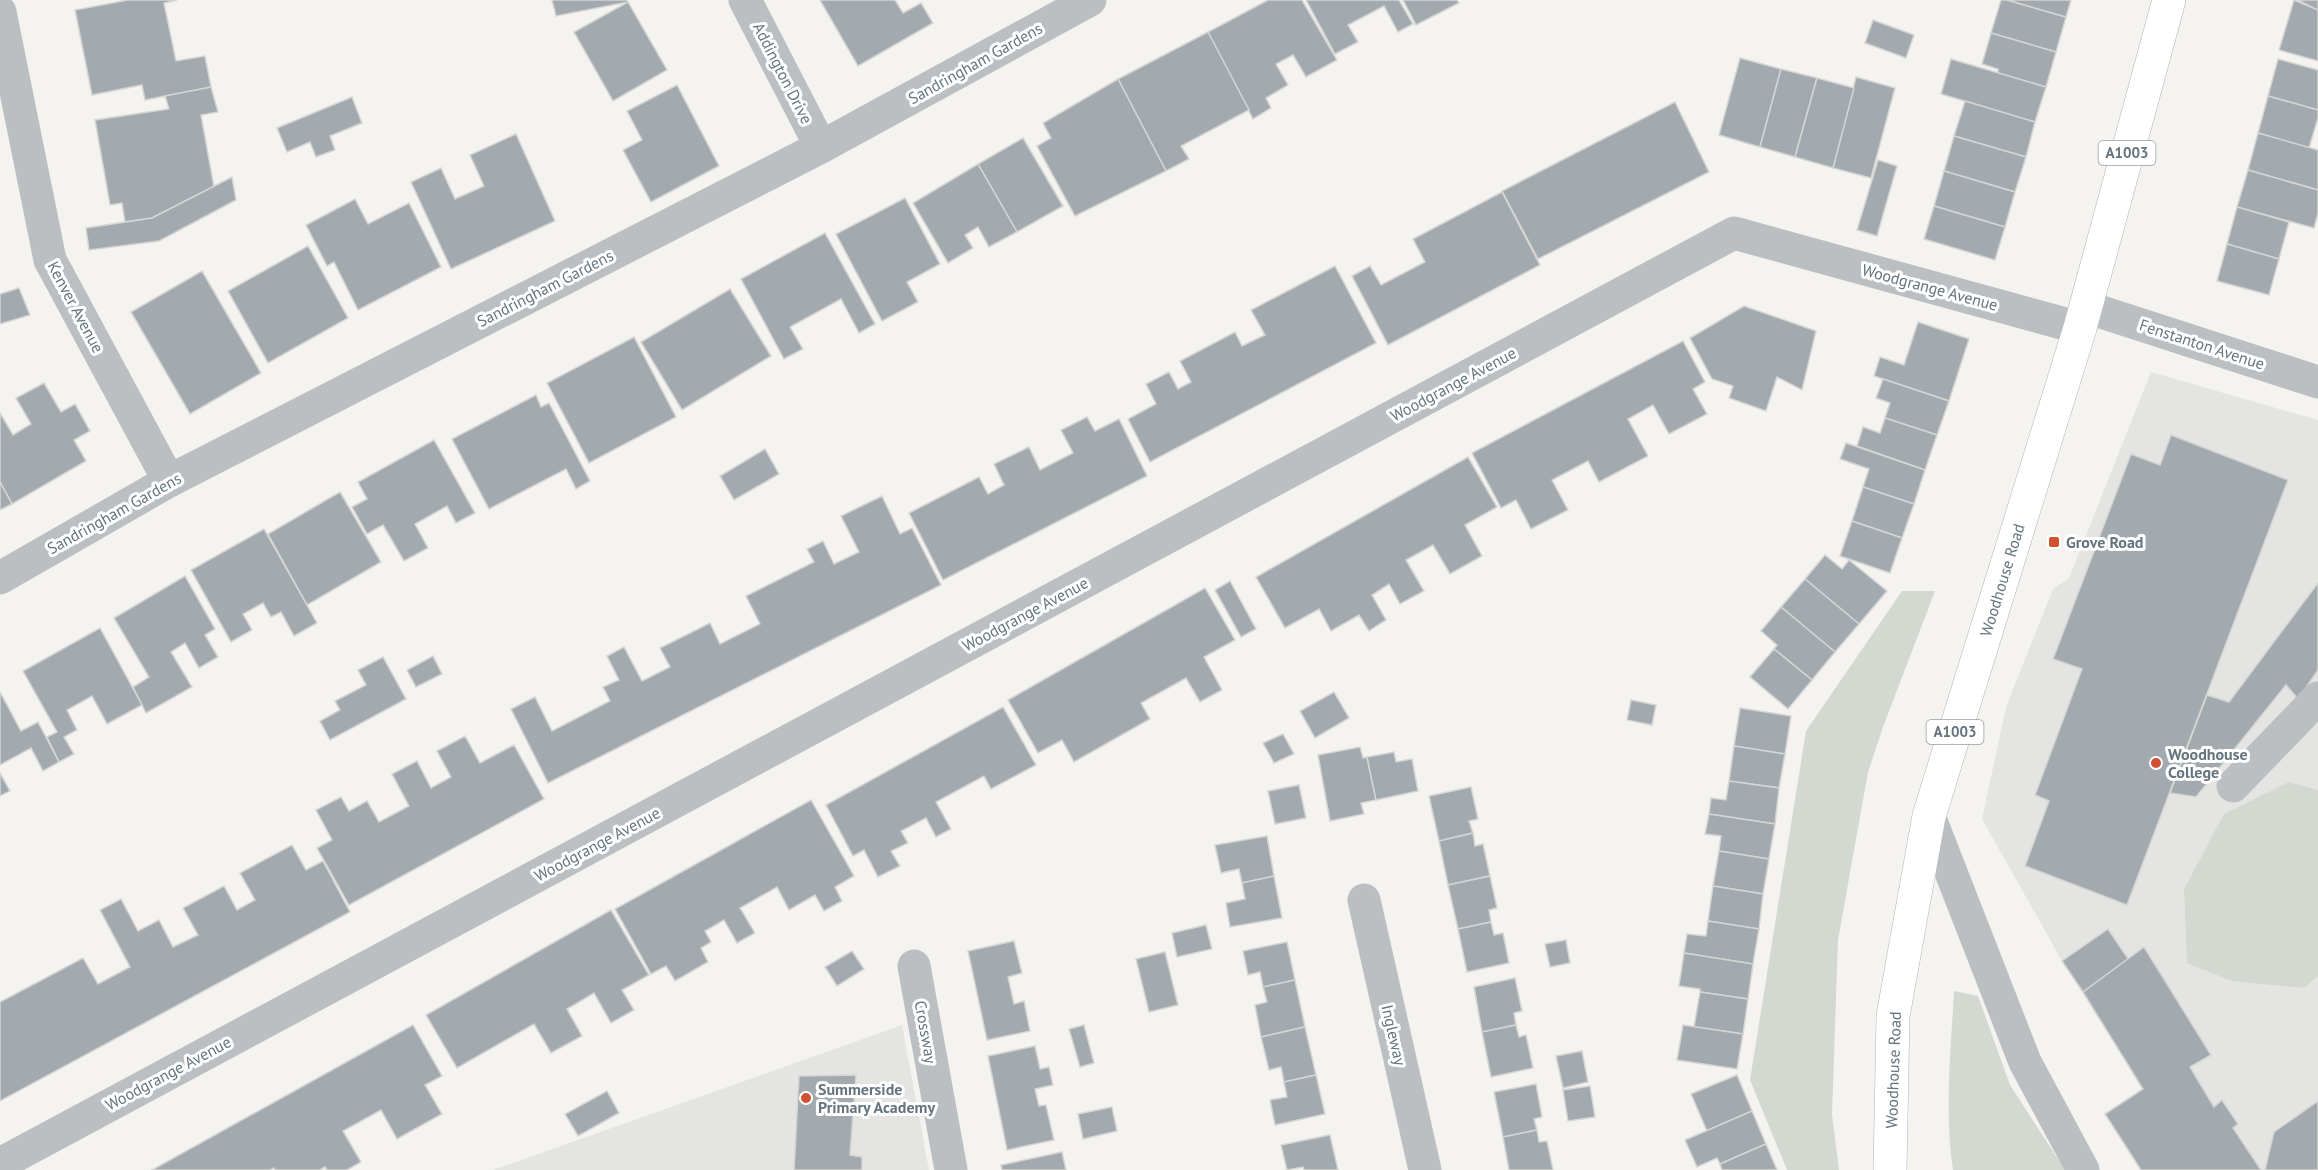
<svg xmlns="http://www.w3.org/2000/svg" width="2318" height="1170" font-family="'PT Sans',sans-serif">
	<style>
		.built { fill: #e4e5e3 }
		.green { fill: #d3d8d0 }
		.building { fill: #a3aaaf; stroke: #d5d5d3; stroke-width: 1.5 }
		.lines { fill: none; stroke-linecap: round; stroke-linejoin: round }
		.major-casing { stroke: #aeb3b6; stroke-width: 34 }
		.minor { stroke: #bbbfc2; stroke-width: 33 }
		.major { stroke: #fff; stroke-width: 33 }
		.poi-dot { fill: #d15232; stroke: #fff; stroke-width: 2 }
		.labels { text-anchor: middle; stroke-width: 6; stroke-linejoin: round; paint-order: stroke }
		.shield { fill: #fff; stroke: #939ea5; stroke-width: 1.5 }
		.shield-label { font-size: 15px; font-weight: bold; fill: #65747e }
		.street-label { font-size: 16px; fill: #65747e; stroke: #fff }
		.poi-label { font-size: 16px; font-weight: bold; fill: #65747e; stroke: #fff; text-anchor: start }
	</style>
	<rect width="100%" height="100%" fill="#f4f3f0"/>
	<g class="built">
		<polygon points="2151,372 2318,420 2318,1170 2141,1170 2105,1114 2143,1089 2062,961 1982,819 2006,707 2053,589 2069,578"/>
		<polygon points="902,1025 929,1170 493,1170"/>
	</g>
	<g class="green">
		<polygon points="1902,591 1935,591 1883,727 1868,772 1838,940 1832,1115 1839,1170 1787,1170 1750,1080 1806,731"/>
		<polygon points="2289,782 2318,790 2318,976 2304,988 2232,981 2187,963 2184,889 2224,814"/>
		<path d="M1954 991 1978 996 2010 1085 2065 1170H1953C1944 1111 1951 1050 1954 991Z"/>
	</g>
	<g class="building">
		<polygon points="128,0 177,0 164,3 176,61 205,56 211,87 145,100 142,85 92,95 75,10"/>
		<polygon points="552,0 627,0 628,2 556,16"/>
		<polygon points="820,0 895,0 903,13 921,3 933,23 858,66"/>
		<polygon points="1268,0 1302,0 1337,60 1306,77 1293,55 1276,64 1288,85 1266,98 1271,108 1253,119 1208,32"/>
		<polygon points="1306,0 1399,0 1413,24 1398,32 1384,6 1348,25 1358,42 1335,54"/>
		<polygon points="1403,0 1457,0 1459,3 1416,25"/>
		<polygon points="2001,0 2007,0 2066,17 2056,52 1991,33"/>
		<polygon points="2007,0 2071,0 2066,17"/>
		<polygon points="2294,0 2318,10 2318,61 2279,50"/>
		<polygon points="2298,0 2318,0 2318,10"/>
		<polygon points="628,2 667,70 613,101 574,32"/>
		<polygon points="1873,20 1914,35 1906,58 1865,43"/>
		<polygon points="1208,32 1249,110 1181,146 1189,159 1166,171 1118,79"/>
		<polygon points="1991,33 2056,52 2046,87 1998,73 1998,69 1982,64"/>
		<polygon points="1740,58 1781,69 1760,147 1719,135"/>
		<polygon points="1951,59 2046,87 2035,122 1941,94"/>
		<polygon points="2278,59 2318,70 2318,110 2268,96"/>
		<polygon points="1781,69 1817,78 1795,157 1760,147"/>
		<polygon points="1856,77 1895,88 1871,178 1833,168"/>
		<polygon points="1817,78 1854,88 1833,168 1795,157"/>
		<polygon points="1118,79 1166,171 1075,216 1037,146 1051,138 1043,123"/>
		<polygon points="677,85 719,166 651,202 623,150 642,140 627,111"/>
		<polygon points="211,87 218,112 201,115 214,187 152,218 125,222 122,203 110,205 95,120 169,109 165,96"/>
		<polygon points="2268,96 2318,110 2318,118 2309,148 2258,133"/>
		<polygon points="352,97 362,123 330,136 335,150 316,157 310,142 287,152 277,128"/>
		<polygon points="1965,101 2035,122 2026,157 1954,136"/>
		<polygon points="1675,102 1709,172 1538,259 1502,191"/>
		<polygon points="2258,133 2318,150 2318,190 2248,170"/>
		<polygon points="516,134 555,221 451,269 411,182 441,168 455,199 484,186 470,155"/>
		<polygon points="1954,136 2026,157 2015,192 1944,171"/>
		<polygon points="1023,138 1063,206 1017,232 978,164"/>
		<polygon points="1878,160 1897,166 1877,236 1857,230"/>
		<polygon points="978,164 1017,232 989,247 978,227 965,235 973,248 948,263 913,203"/>
		<polygon points="2248,170 2318,190 2318,213 2314,228 2237,207"/>
		<polygon points="1944,171 2015,192 2005,227 1934,206"/>
		<polygon points="232,177 236,200 159,241 89,250 86,228 152,218"/>
		<polygon points="1502,192 1540,265 1388,345 1352,276 1370,266 1381,285 1425,262 1413,239"/>
		<polygon points="905,198 940,264 907,282 918,302 882,321 836,234"/>
		<polygon points="355,199 368,224 409,203 441,267 358,310 334,262 327,266 306,225"/>
		<polygon points="1934,206 2005,227 1995,260 1924,239"/>
		<polygon points="2237,207 2289,222 2279,259 2227,244"/>
		<polygon points="825,233 875,324 859,333 841,299 790,327 803,349 784,359 741,279"/>
		<polygon points="2227,244 2279,259 2269,295 2217,281"/>
		<polygon points="308,246 348,318 268,363 228,291"/>
		<polygon points="1335,266 1376,343 1150,462 1128,419 1156,404 1146,384 1169,372 1178,389 1191,382 1180,361 1235,332 1242,346 1265,335 1251,310"/>
		<polygon points="202,271 261,373 190,414 131,312"/>
		<polygon points="19,288 30,315 0,324 0,294"/>
		<polygon points="730,289 771,356 682,410 641,342"/>
		<polygon points="1744,306 1816,331 1802,390 1777,377 1766,411 1729,398 1733,386 1712,379 1690,338"/>
		<polygon points="1918,322 1969,339 1949,401 1874,376 1880,357 1904,365"/>
		<polygon points="634,337 676,417 589,463 547,383"/>
		<polygon points="1683,341 1705,382 1693,389 1707,414 1669,434 1653,405 1628,419 1648,456 1599,482 1588,461 1552,480 1568,510 1531,529 1516,500 1501,508 1472,453"/>
		<polygon points="1883,379 1949,401 1937,435 1885,418 1890,403 1876,398"/>
		<polygon points="44,383 61,412 75,404 90,431 74,440 86,461 12,504 0,482 0,413 13,435 31,424 16,398"/>
		<polygon points="536,395 541,407 549,403 590,481 576,489 566,469 489,509 452,439"/>
		<polygon points="1087,417 1095,431 1119,419 1147,476 943,580 909,513 979,477 988,494 1004,485 994,464 1029,447 1040,470 1073,453 1061,430"/>
		<polygon points="1885,418 1937,435 1925,470 1857,446 1863,427 1880,433"/>
		<polygon points="2171,435 2288,480 2127,905 2025,866 2049,801 2035,795 2082,669 2053,659 2131,454 2160,465"/>
		<polygon points="434,440 475,513 456,523 447,506 415,524 428,548 404,561 383,525 367,534 352,507 367,499 358,482"/>
		<polygon points="1846,443 1925,470 1914,504 1863,487 1869,469 1840,459"/>
		<polygon points="765,449 779,474 734,500 720,476"/>
		<polygon points="1468,457 1497,507 1465,525 1482,556 1450,574 1433,545 1406,560 1424,591 1400,604 1389,584 1372,595 1386,620 1369,631 1359,615 1331,631 1319,609 1285,628 1256,577"/>
		<polygon points="0,482 12,504 0,510"/>
		<polygon points="1863,487 1914,504 1902,538 1852,521"/>
		<polygon points="340,492 381,562 307,605 268,534"/>
		<polygon points="882,496 900,534 912,528 941,585 548,783 511,709 535,697 552,731 610,701 603,687 619,680 607,656 624,647 642,681 670,667 660,648 710,623 720,644 760,624 746,596 814,562 807,549 823,541 834,564 859,552 841,516"/>
		<polygon points="1852,521 1902,538 1890,573 1840,556"/>
		<polygon points="264,529 317,623 294,636 281,612 271,617 263,603 243,614 252,630 231,642 191,570"/>
		<polygon points="1825,555 1842,569 1849,560 1887,591 1859,624 1805,579"/>
		<polygon points="185,576 215,629 205,635 218,657 199,668 185,643 171,652 192,687 146,713 133,687 149,677 114,618"/>
		<polygon points="1805,579 1859,624 1835,652 1781,607"/>
		<polygon points="1230,581 1256,629 1241,637 1215,590"/>
		<polygon points="2318,583 2318,670 2298,699 2286,685 2196,797 2170,793 2207,695 2229,702"/>
		<polygon points="1205,588 1235,640 1204,657 1222,690 1200,702 1186,678 1141,703 1150,719 1074,762 1062,740 1038,753 1008,700"/>
		<polygon points="1781,607 1835,652 1812,680 1774,649 1777,645 1761,631"/>
		<polygon points="100,628 142,705 107,724 92,696 67,710 77,730 64,737 74,754 59,762 47,737 57,732 23,671"/>
		<polygon points="1774,649 1812,680 1788,709 1750,677"/>
		<polygon points="433,656 442,674 416,687 407,670"/>
		<polygon points="383,657 406,699 330,740 320,721 340,710 335,701 366,685 358,670"/>
		<polygon points="0,692 21,731 38,722 59,762 43,771 31,748 0,765"/>
		<polygon points="1334,692 1349,718 1315,738 1300,711"/>
		<polygon points="1631,700 1656,705 1652,725 1627,720"/>
		<polygon points="1003,707 1036,765 991,789 984,776 936,802 951,829 936,837 926,818 901,831 908,843 891,851 900,866 878,877 864,850 853,856 826,805"/>
		<polygon points="1740,708 1791,716 1785,754 1734,746"/>
		<polygon points="1283,734 1294,754 1274,763 1263,743"/>
		<polygon points="465,736 480,763 514,745 544,799 349,905 317,848 332,840 316,810 341,797 349,811 367,801 379,822 409,806 392,774 417,761 431,788 451,777 437,751"/>
		<polygon points="1734,746 1785,754 1779,788 1729,781"/>
		<polygon points="1360,747 1363,758 1367,757 1376,800 1361,803 1364,814 1330,821 1318,755"/>
		<polygon points="1394,752 1396,762 1412,759 1418,791 1376,800 1367,757"/>
		<polygon points="0,773 10,791 0,796"/>
		<polygon points="1729,781 1779,788 1775,824 1709,814 1711,798 1726,800"/>
		<polygon points="1299,785 1306,818 1275,824 1268,791"/>
		<polygon points="1471,787 1478,819 1469,821 1473,833 1439,841 1429,796"/>
		<polygon points="811,800 854,876 835,887 842,901 824,911 815,895 789,910 777,887 740,908 755,933 737,943 724,920 705,931 711,942 701,948 708,962 675,981 666,966 651,974 615,909"/>
		<polygon points="1709,814 1775,824 1769,859 1719,851 1721,836 1705,834"/>
		<polygon points="1473,833 1475,846 1483,844 1490,876 1448,885 1439,841"/>
		<polygon points="1267,836 1274,876 1242,883 1239,869 1221,873 1215,845"/>
		<polygon points="292,845 306,870 323,861 350,912 0,1101 0,1002 83,958 98,984 130,967 100,910 121,899 138,931 159,920 173,947 198,935 183,908 224,886 237,910 255,900 240,873"/>
		<polygon points="1719,851 1769,859 1763,894 1713,886"/>
		<polygon points="1274,876 1282,918 1230,927 1226,903 1245,899 1242,883"/>
		<polygon points="1490,876 1497,908 1489,910 1491,922 1458,929 1448,885"/>
		<polygon points="1713,886 1763,894 1759,929 1708,921"/>
		<polygon points="611,910 649,975 622,990 634,1010 611,1023 594,993 567,1009 582,1036 551,1053 534,1024 457,1068 426,1015"/>
		<polygon points="1708,921 1759,929 1753,964 1684,953 1687,934 1706,936"/>
		<polygon points="1491,922 1494,935 1503,933 1509,963 1467,972 1458,929"/>
		<polygon points="1206,925 1212,949 1177,957 1172,933"/>
		<polygon points="2108,929 2129,960 2083,992 2062,961"/>
		<polygon points="1566,940 1570,963 1550,967 1545,944"/>
		<polygon points="1014,941 1022,973 1008,977 1014,1004 1024,1001 1030,1031 987,1040 968,951"/>
		<polygon points="1287,942 1295,980 1263,987 1260,972 1248,975 1243,951"/>
		<polygon points="2144,947 2211,1055 2190,1067 2214,1107 2222,1100 2238,1124 2233,1128 2261,1170 2141,1170 2105,1114 2143,1089 2083,992"/>
		<polygon points="852,951 864,969 837,986 825,967"/>
		<polygon points="1165,952 1178,1005 1149,1012 1136,959"/>
		<polygon points="1684,953 1753,964 1748,999 1700,992 1700,989 1679,986"/>
		<polygon points="1515,978 1522,1011 1514,1013 1516,1025 1482,1032 1474,987"/>
		<polygon points="1295,980 1305,1027 1261,1037 1255,1005 1267,1002 1263,987"/>
		<polygon points="1700,992 1748,999 1743,1034 1694,1027"/>
		<polygon points="413,1025 442,1076 425,1085 442,1114 397,1139 381,1110 343,1131 361,1162 347,1170 327,1170 325,1167 320,1170 275,1170 274,1168 270,1170 152,1170"/>
		<polygon points="1084,1025 1094,1063 1080,1067 1069,1029"/>
		<polygon points="1516,1025 1519,1037 1526,1035 1533,1068 1491,1077 1482,1032"/>
		<polygon points="1683,1025 1743,1034 1737,1069 1677,1060"/>
		<polygon points="1305,1027 1316,1075 1284,1082 1281,1067 1269,1070 1261,1037"/>
		<polygon points="1035,1046 1040,1069 1049,1067 1053,1085 1035,1089 1039,1106 1046,1105 1054,1140 1007,1150 988,1056"/>
		<polygon points="1582,1051 1588,1082 1563,1088 1556,1056"/>
		<polygon points="856,1075 850,1155 862,1157 862,1170 794,1170 799,1076"/>
		<polygon points="1316,1075 1325,1114 1275,1125 1270,1100 1287,1097 1284,1082"/>
		<polygon points="1737,1075 1752,1111 1707,1131 1691,1094"/>
		<polygon points="1536,1084 1542,1117 1534,1119 1537,1130 1503,1137 1494,1092"/>
		<polygon points="1590,1086 1595,1117 1568,1121 1563,1090"/>
		<polygon points="607,1091 619,1113 578,1136 565,1114"/>
		<polygon points="2318,1101 2318,1170 2265,1170 2274,1132"/>
		<polygon points="1112,1107 1117,1131 1083,1139 1078,1114"/>
		<polygon points="1752,1111 1766,1144 1720,1164 1717,1158 1697,1167 1685,1140"/>
		<polygon points="1537,1130 1539,1142 1547,1141 1553,1170 1509,1170 1503,1137"/>
		<polygon points="1330,1135 1338,1170 1304,1170 1303,1167 1287,1170 1281,1145"/>
		<polygon points="1766,1144 1777,1170 1722,1170 1720,1164"/>
		<polygon points="1062,1152 1066,1170 1002,1170 1001,1165"/>
	</g>
	<g class="lines">
		<defs>
			<polyline id="major" points="1890,1170 1893,1016 1929,816 2080,328 2169,0"/>
		</defs>
		<use href="#major" class="major-casing"/>
		<g class="minor">
			<polyline points="745,0 821,147"/>
			<polyline points="0,12 50,260 169,481"/>
			<polyline points="2086,307 2318,382"/>
			<polyline points="0,578 169,481 821,147 1090,0"/>
			<polyline points="2233,786 2318,698"/>
			<polyline points="1929,816 2025,1062 2083,1170"/>
			<polyline points="1364,900 1425,1170"/>
			<polyline points="914,966 951,1170"/>
			<polyline points="0,1164 1734,233 2080,328"/>
		</g>
		<use href="#major" class="major"/>
	</g>
	<g class="poi-dot">
		<rect x="2048" y="536" width="12" height="12" rx="3"/>
		<circle cx="2156" cy="763" r="6"/>
		<circle cx="806" cy="1098" r="6"/>
	</g>
	<g class="labels">
		<g class="shield">
			<rect x="2098.5" y="141" width="57" height="24" rx="4.5"/>
			<rect x="1926.5" y="720" width="57" height="24" rx="4.5"/>
		</g>
		<g class="shield-label">
			<text x="2127" y="158">A1003</text>
			<text x="1955" y="737">A1003</text>
		</g>
		<g class="street-label">
			<text transform="translate(975 63) rotate(-29)" y="6">Sandringham Gardens</text>
			<text transform="translate(783 73) rotate(63)" y="6">Addington Drive</text>
			<text transform="translate(1930 287) rotate(15)" y="6">Woodgrange Avenue</text>
			<text transform="translate(545 288) rotate(-27)" y="6">Sandringham Gardens</text>
			<text transform="translate(76 307) rotate(62)" y="6">Kenver Avenue</text>
			<text transform="translate(2202 344) rotate(18)" y="6">Fenstanton Avenue</text>
			<text transform="translate(1453 384) rotate(-28)" y="6">Woodgrange Avenue</text>
			<text transform="translate(114 513) rotate(-29)" y="6">Sandringham Gardens</text>
			<text transform="translate(2002 580) rotate(-73)" y="6">Woodhouse Road</text>
			<text transform="translate(1025 614) rotate(-28)" y="6">Woodgrange Avenue</text>
			<text transform="translate(597 844) rotate(-28)" y="6">Woodgrange Avenue</text>
			<text transform="translate(926 1032) rotate(80)" y="6">Crossway</text>
			<text transform="translate(1394 1035) rotate(77)" y="6">Ingleway</text>
			<text transform="translate(1893 1070) rotate(-88)" y="6">Woodhouse Road</text>
			<text transform="translate(168 1073) rotate(-28)" y="6">Woodgrange Avenue</text>
		</g>
		<g class="poi-label">
			<text x="2066" y="548">Grove Road</text>
			<text x="2168" y="760">Woodhouse<tspan x="2168" dy="18">College</tspan></text>
			<text x="818" y="1095">Summerside<tspan x="818" dy="18">Primary Academy</tspan></text>
		</g>
	</g>
</svg>
